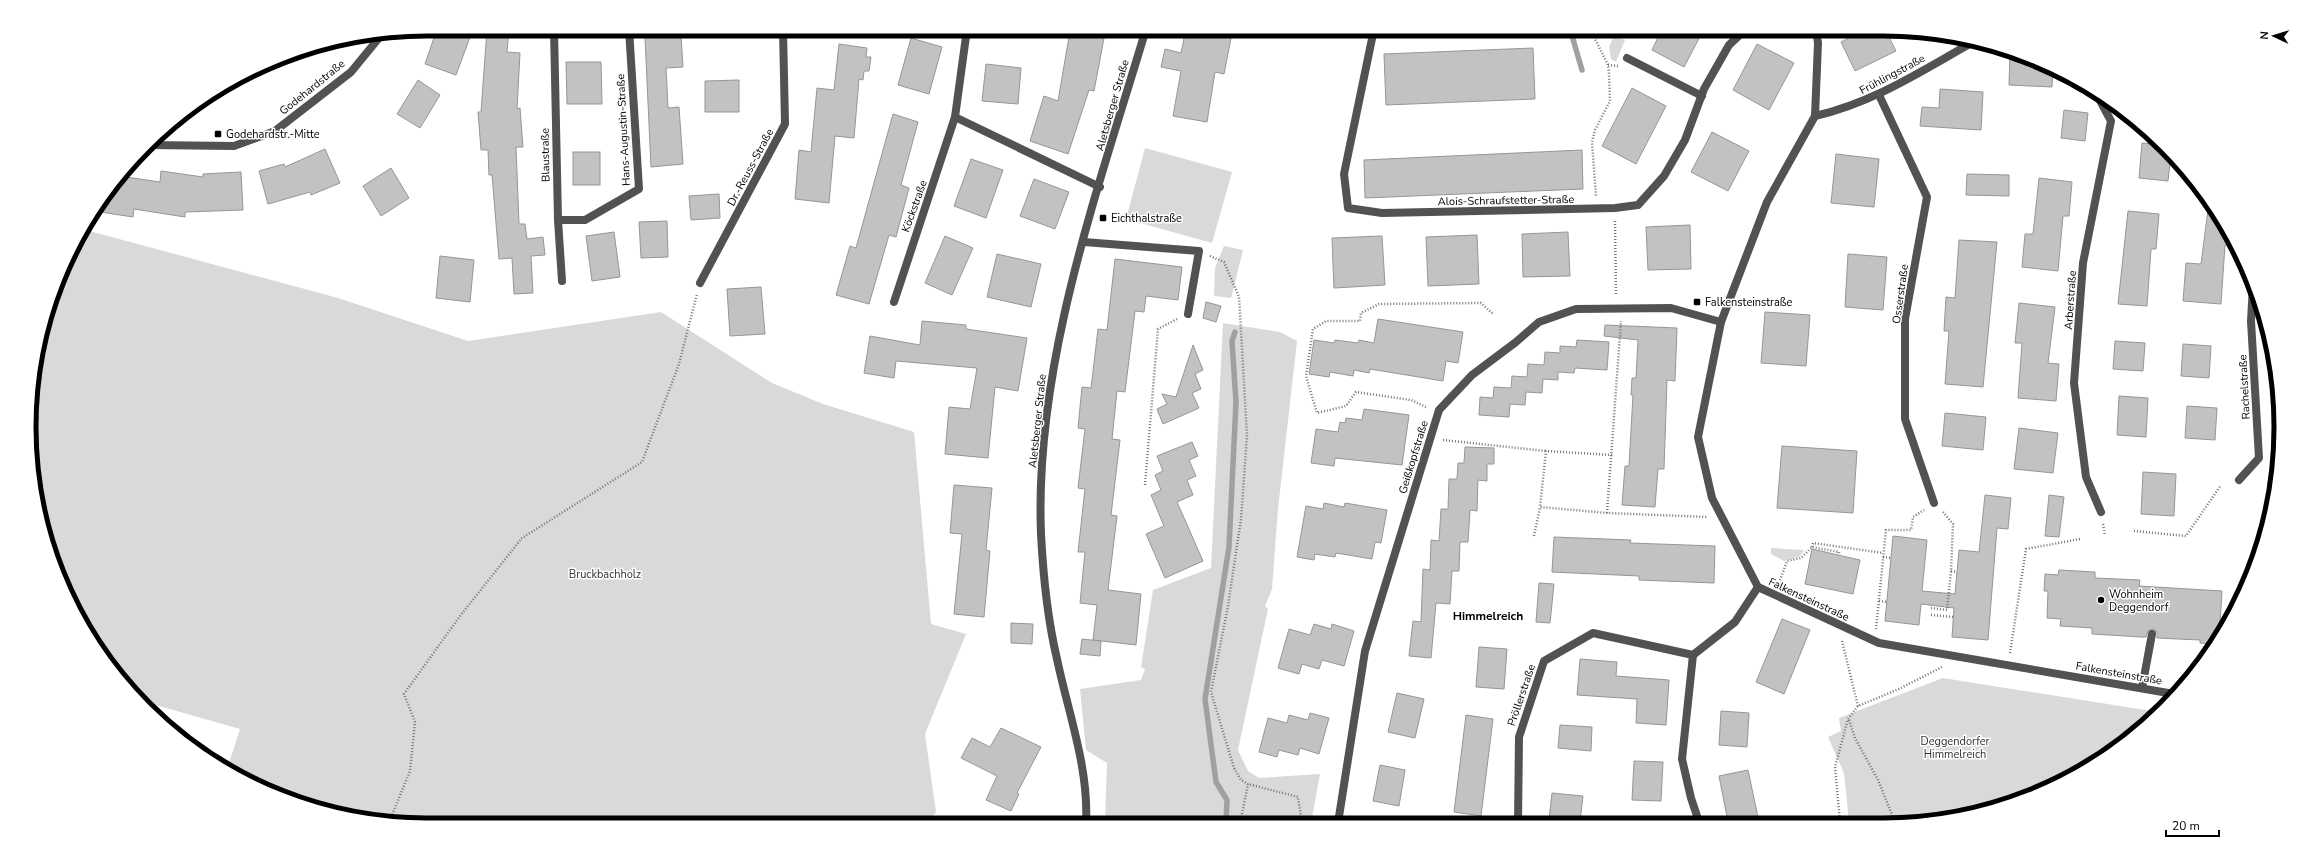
<svg xmlns="http://www.w3.org/2000/svg" width="2310" height="854" font-family="'Nunito Sans',sans-serif">
	<style>
		.green { fill: #d9d9d9 }
		.lines { fill: none; stroke-linecap: round; stroke-linejoin: round }
		.stream { stroke: #a0a0a0; stroke-width: 5.5 }
		.building { fill: #c2c2c2; stroke: #969696 }
		.path { stroke: #747474; stroke-width: 2.5; stroke-dasharray: 1 2; stroke-linecap: butt }
		.service { stroke: #525252; stroke-width: 8 }
		.minor { stroke: #525252; stroke-width: 8 }
		.poi-dot { fill: #000; stroke: #fff; stroke-width: 1.5 }
		.labels { text-anchor: middle; stroke-width: 3; stroke-linejoin: round; paint-order: stroke }
		.street-label { font-size: 11px; fill: #000; stroke: #fff }
		.poi-label { font-size: 11px; fill: #000; stroke: #fff; text-anchor: start }
		.park-label { font-size: 11px; fill: #303030; stroke: #fff }
		.neighbourhood-label { font-size: 12px; font-weight: bold; fill: #000; stroke: #fff }
		.rim { fill: none; stroke: #000; stroke-width: 5 }
	</style>
	<rect width="100%" height="100%" fill="#fff"/>
	<g class="green">
		<polygon points="1614,36 1625,40 1616,62 1611,59 1609,47"/>
		<polygon points="1145,148 1232,172 1212,243 1126,219"/>
		<polygon points="82,229 338,298 468,341 661,312 772,383 823,404 914,432 931,624 966,634 925,734 936,812 927,824 427,825 324,811 251,784 227,769 240,729 138,700 96,648 59,580 37,505 29,427 32,375 50,299"/>
		<polygon points="1224,246 1243,250 1231,298 1214,296 1215,268"/>
		<polygon points="1223,323 1280,332 1297,341 1278,509 1272,589 1265,606 1268,609 1238,750 1248,771 1259,778 1320,774 1311,823 1105,823 1107,763 1086,750 1080,689 1141,680 1145,669 1141,667 1153,590 1211,568"/>
		<polygon points="1771,548 1804,550 1799,557 1784,561 1771,554"/>
		<polygon points="1943,678 2158,712 2145,726 2104,758 2036,795 1935,822 1849,822 1844,773 1828,737 1841,731 1839,718"/>
	</g>
	<g class="lines">
		<g class="stream">
			<polyline points="1570,29 1582,70"/>
			<polyline points="1226,823 1227,800 1216,782 1205,699 1229,547 1236,402 1232,341 1235,332"/>
		</g>
	</g>
	<g class="building">
		<polygon points="437,29 473,29 456,75 425,64"/>
		<polygon points="487,29 509,29 507,52 520,53 517,109 520,108 523,147 516,147 519,224 525,224 527,239 543,237 545,255 531,256 533,293 514,294 512,258 499,259 492,175 489,175 488,150 481,150 478,112 481,112"/>
		<polygon points="1186,29 1231,38 1224,74 1215,72 1207,122 1173,116 1181,71 1161,67 1165,49 1181,53"/>
		<polygon points="1662,29 1704,29 1684,67 1652,50"/>
		<polygon points="1867,29 1885,29 1896,51 1855,71 1841,42"/>
		<polygon points="1070,31 1104,38 1094,91 1089,90 1068,154 1030,141 1044,96 1058,101"/>
		<polygon points="681,36 683,67 666,68 668,108 679,107 683,164 651,167 645,38"/>
		<polygon points="911,38 942,47 929,94 898,85"/>
		<polygon points="839,44 867,48 866,57 871,57 869,71 864,71 863,80 859,79 854,138 835,136 829,203 795,199 799,150 811,152 817,88 834,90"/>
		<polygon points="1757,44 1794,63 1769,110 1733,90"/>
		<polygon points="1533,48 1535,99 1386,105 1384,54"/>
		<polygon points="2010,52 2053,68 2052,87 2009,85"/>
		<polygon points="566,62 601,62 602,104 567,104"/>
		<polygon points="986,64 1021,68 1018,104 982,101"/>
		<polygon points="418,80 440,95 420,128 397,114"/>
		<polygon points="739,80 739,112 705,112 705,81"/>
		<polygon points="1632,88 1666,106 1636,164 1602,146"/>
		<polygon points="1940,89 1983,92 1981,130 1920,126 1922,107 1939,108"/>
		<polygon points="2064,110 2088,113 2085,141 2061,138"/>
		<polygon points="893,114 918,122 901,185 909,188 896,237 889,235 869,304 836,295 850,246 856,248"/>
		<polygon points="1712,132 1749,151 1728,191 1691,172"/>
		<polygon points="2142,143 2161,145 2171,154 2168,181 2139,178"/>
		<polygon points="325,149 340,183 311,195 310,192 268,204 259,171 284,164 285,167"/>
		<polygon points="1582,150 1583,189 1365,198 1364,160"/>
		<rect x="573" y="152" width="27" height="33"/>
		<polygon points="1836,154 1879,159 1874,207 1831,203"/>
		<polygon points="971,159 1003,170 986,218 954,206"/>
		<polygon points="391,168 409,198 381,216 363,186"/>
		<polygon points="161,171 203,177 203,174 241,172 243,210 185,212 185,217 134,209 133,217 100,212 102,201 120,176 160,182"/>
		<polygon points="1967,174 2009,175 2009,196 1966,195"/>
		<polygon points="2039,178 2072,182 2069,216 2063,216 2058,271 2022,267 2025,234 2033,234"/>
		<polygon points="1034,179 1069,192 1055,229 1020,216"/>
		<polygon points="719,194 720,218 691,220 689,196"/>
		<polygon points="2209,202 2228,228 2236,247 2225,245 2221,304 2183,301 2186,263 2201,264"/>
		<polygon points="2128,211 2159,214 2156,249 2151,249 2147,306 2118,304"/>
		<polygon points="667,221 668,257 641,258 639,222"/>
		<polygon points="1690,225 1691,269 1648,270 1646,227"/>
		<polygon points="614,232 620,277 592,281 586,236"/>
		<polygon points="1568,232 1570,276 1523,277 1522,234"/>
		<polygon points="1477,235 1479,284 1428,286 1426,237"/>
		<polygon points="945,236 973,248 952,295 925,283"/>
		<polygon points="1382,236 1385,285 1334,288 1332,238"/>
		<polygon points="1959,240 1997,242 1983,387 1945,384 1949,331 1944,331 1946,297 1955,298"/>
		<polygon points="997,254 1041,264 1031,307 987,297"/>
		<polygon points="1848,254 1887,257 1883,310 1845,307"/>
		<polygon points="440,256 474,260 470,302 436,298"/>
		<polygon points="1115,259 1182,267 1178,300 1146,296 1144,312 1135,311 1125,392 1117,391 1112,439 1120,440 1111,515 1117,516 1108,590 1141,594 1136,645 1093,640 1097,605 1080,603 1085,552 1078,552 1085,489 1078,488 1085,429 1078,428 1082,387 1091,388 1098,329 1107,330"/>
		<polygon points="761,287 765,334 730,336 727,289"/>
		<polygon points="1206,302 1221,306 1216,322 1203,318"/>
		<polygon points="2019,303 2055,307 2048,363 2059,364 2056,401 2018,398 2022,343 2015,343"/>
		<polygon points="1765,312 1810,315 1806,366 1761,363"/>
		<polygon points="1378,319 1463,332 1458,363 1446,361 1443,381 1370,369 1369,373 1354,370 1353,376 1330,372 1329,377 1309,374 1314,340 1334,343 1335,340 1358,343 1359,340 1374,343"/>
		<polygon points="922,321 966,325 966,329 1027,338 1018,391 995,387 988,458 945,454 949,407 970,409 977,368 896,361 894,378 864,373 870,336 920,345"/>
		<polygon points="1605,325 1677,328 1675,381 1667,380 1664,469 1658,469 1655,507 1622,505 1625,466 1629,466 1633,395 1631,395 1632,378 1636,378 1638,340 1604,336"/>
		<polygon points="1577,340 1609,342 1607,370 1575,368 1574,373 1558,372 1558,380 1543,379 1542,393 1526,392 1525,405 1510,404 1509,417 1479,415 1480,397 1493,398 1494,387 1511,388 1512,376 1527,377 1528,364 1544,365 1545,352 1560,353 1560,346 1576,347"/>
		<polygon points="2115,341 2145,343 2143,371 2113,369"/>
		<polygon points="2183,344 2211,346 2209,378 2181,376"/>
		<polygon points="1193,345 1203,370 1195,374 1201,389 1192,393 1199,408 1163,424 1157,409 1167,404 1162,394 1176,397"/>
		<polygon points="2119,396 2148,398 2146,437 2117,435"/>
		<polygon points="2187,406 2217,408 2215,440 2185,438"/>
		<polygon points="1364,409 1409,415 1402,465 1335,458 1334,466 1311,463 1316,429 1338,432 1340,422 1345,423 1346,418 1362,420"/>
		<polygon points="1945,413 1986,417 1983,450 1942,446"/>
		<polygon points="2019,428 2058,433 2053,473 2014,469"/>
		<polygon points="1192,442 1198,456 1189,460 1196,476 1187,480 1193,495 1177,502 1203,561 1165,578 1146,534 1164,526 1151,495 1161,490 1155,475 1163,471 1157,456"/>
		<polygon points="1782,446 1857,451 1853,513 1777,508"/>
		<polygon points="1465,447 1494,448 1494,464 1487,464 1487,481 1478,480 1477,511 1470,510 1468,542 1460,542 1459,571 1452,571 1450,604 1436,603 1431,658 1409,656 1413,621 1421,622 1423,569 1430,570 1431,540 1439,541 1441,509 1448,509 1449,479 1457,479 1458,463 1464,463"/>
		<polygon points="2143,472 2176,474 2174,516 2141,514"/>
		<polygon points="954,485 992,488 986,550 990,551 984,617 954,614 962,534 950,533"/>
		<polygon points="1985,495 2011,498 2008,529 1997,528 1988,640 1952,637 1954,608 1921,604 1919,625 1885,621 1893,536 1927,540 1922,591 1955,594 1959,550 1979,552"/>
		<polygon points="2049,495 2064,497 2059,537 2045,536"/>
		<polygon points="1324,503 1344,507 1345,503 1387,510 1381,543 1375,542 1372,559 1336,553 1335,557 1315,554 1314,560 1297,557 1306,506 1323,509"/>
		<polygon points="1554,537 1631,540 1630,543 1715,546 1714,583 1639,580 1639,576 1552,572"/>
		<polygon points="1812,549 1860,560 1853,594 1805,584"/>
		<polygon points="2059,570 2095,572 2095,578 2140,580 2139,586 2222,591 2219,640 2216,644 2200,643 2200,640 2157,638 2157,632 2153,629 2148,631 2146,637 2141,637 2092,634 2092,628 2060,626 2061,619 2047,618 2048,591 2044,591 2045,574 2058,575"/>
		<polygon points="1539,583 1554,584 1550,623 1536,622"/>
		<polygon points="1782,619 1810,630 1784,694 1756,682"/>
		<polygon points="1011,623 1033,624 1032,644 1011,643"/>
		<polygon points="1314,624 1331,629 1332,624 1354,631 1344,666 1322,660 1319,669 1302,664 1299,674 1278,668 1289,629 1310,635"/>
		<polygon points="1082,639 1101,641 1100,656 1080,654"/>
		<polygon points="1479,647 1507,649 1504,689 1476,687"/>
		<polygon points="1580,659 1617,662 1616,676 1669,680 1666,725 1636,723 1637,699 1577,695"/>
		<polygon points="1397,693 1424,699 1415,738 1388,732"/>
		<polygon points="1721,711 1749,713 1747,747 1719,745"/>
		<polygon points="1310,713 1329,718 1319,754 1300,748 1298,755 1279,750 1277,757 1259,752 1268,718 1287,723 1289,715 1308,720"/>
		<polygon points="1466,715 1493,719 1481,816 1454,812"/>
		<polygon points="1560,725 1592,727 1591,751 1558,748"/>
		<polygon points="1001,728 1041,747 1017,793 1019,794 1011,811 986,800 997,776 961,758 972,738 990,747"/>
		<polygon points="1634,761 1663,762 1661,801 1632,800"/>
		<polygon points="1380,765 1405,770 1399,806 1373,801"/>
		<polygon points="1748,770 1759,822 1728,822 1719,776"/>
		<polygon points="1552,793 1583,796 1580,822 1549,819"/>
	</g>
	<g class="lines">
		<g class="path">
			<polyline points="1590,29 1608,65 1609,74 1610,101 1595,130 1592,142 1596,196"/>
			<polyline points="1608,65 1618,66"/>
			<polyline points="1615,221 1616,296"/>
			<polyline points="1210,256 1224,262 1239,297 1247,435 1241,519 1228,606 1211,692 1234,768 1241,780 1248,784 1298,797 1302,823"/>
			<polyline points="1426,407 1411,400 1356,392 1346,406 1317,413 1306,376 1313,329 1326,321 1360,321 1361,313 1379,304 1481,303 1493,314"/>
			<polyline points="1443,440 1546,451"/>
			<polyline points="1612,455 1546,451 1540,507 1607,513 1708,517"/>
			<polyline points="1145,485 1158,329 1177,319"/>
			<polyline points="2268,506 2271,507"/>
			<polyline points="1607,513 1621,321"/>
			<polyline points="2103,524 2105,535"/>
			<polyline points="2134,531 2186,536 2221,485"/>
			<polyline points="1534,536 1540,507"/>
			<polyline points="1812,547 1813,543 1883,553"/>
			<polyline points="1883,557 1891,558"/>
			<polyline points="1951,571 1957,572"/>
			<polyline points="1779,583 1787,561 1801,558 1812,547 1839,552 1839,555"/>
			<polyline points="1879,601 1887,602"/>
			<polyline points="1931,608 1947,610 1951,571 1953,524 1943,512"/>
			<polyline points="1931,615 1953,617"/>
			<polyline points="1876,629 1886,530 1911,530 1913,517 1924,510"/>
			<polyline points="1842,641 1858,706"/>
			<polyline points="2010,653 2026,549 2080,539"/>
			<polyline points="1849,720 1855,738 1878,780 1895,822"/>
			<polyline points="390,820 410,771 415,722 404,694 460,616 522,538 642,462 679,364 697,294"/>
			<polyline points="1840,822 1835,767 1848,719 1858,706 1899,689 1942,667"/>
			<polyline points="1243,823 1242,814 1248,784"/>
		</g>
		<g class="service">
			<polyline points="1627,58 1702,96"/>
			<polyline points="2142,688 2152,634"/>
		</g>
		<g class="minor">
			<polyline points="554,29 558,220 562,281"/>
			<polyline points="1374,29 1344,174 1348,208 1382,213 1615,208 1638,205 1664,176 1685,140 1704,89 1729,45 1746,29"/>
			<polyline points="1816,29 1818,43 1815,116 1767,202 1721,322 1698,437 1712,498 1758,587 1879,643 2174,694"/>
			<polyline points="2096,93 2111,121 2083,263 2074,383 2086,477 2101,512"/>
			<polyline points="1879,95 1927,197 1905,319 1905,419 1934,503"/>
			<path d="M1815 116C1875 102 1921 71 1975 41"/>
			<polyline points="955,117 1100,187"/>
			<polyline points="148,145 234,146 275,131 351,72 383,33"/>
			<polyline points="558,220 585,220 639,189 629,29"/>
			<polyline points="1084,242 1199,251 1188,314"/>
			<polyline points="700,283 785,124 783,29"/>
			<polyline points="894,302 955,117 967,29"/>
			<polyline points="2239,480 2259,458 2251,321 2253,285"/>
			<polyline points="1699,822 1691,798 1682,759 1693,655 1735,622 1758,587"/>
			<path d="M1086 823C1089 768 1068 712 1057 659 1048 621 1043 573 1041 534 1034 364 1098 190 1146 29"/>
			<polyline points="1338,823 1365,651 1439,410 1472,375 1516,342 1539,322 1576,309 1671,308 1721,322"/>
			<polyline points="1518,823 1519,737 1544,661 1593,633 1693,655"/>
		</g>
	</g>
	<g class="poi-dot">
		<rect x="214" y="130" width="8" height="8" rx="2"/>
		<rect x="1099" y="214" width="8" height="8" rx="2"/>
		<rect x="1693" y="298" width="8" height="8" rx="2"/>
		<circle cx="2101" cy="600" r="4"/>
	</g>
	<g class="labels">
		<g class="street-label">
			<text transform="translate(1892 74) rotate(-28)" y="4">Frühlingstraße</text>
			<text transform="translate(312 87) rotate(-39)" y="4">Godehardstraße</text>
			<text transform="translate(1112 105) rotate(-74)" y="4">Aletsberger Straße</text>
			<text transform="translate(623 130) rotate(-93)" y="4">Hans-Augustin-Straße</text>
			<text transform="translate(545 155) rotate(-91)" y="4">Blaustraße</text>
			<text transform="translate(750 167) rotate(-62)" y="4">Dr.-Reuss-Straße</text>
			<text transform="translate(1506 200) rotate(-1)" y="4">Alois-Schraufstetter-Straße</text>
			<text transform="translate(914 206) rotate(-70)" y="4">Köckstraße</text>
			<text transform="translate(1900 294) rotate(-82)" y="4">Osserstraße</text>
			<text transform="translate(2070 300) rotate(-86)" y="4">Arberstraße</text>
			<text transform="translate(2244 387) rotate(-93)" y="4">Rachelstraße</text>
			<text transform="translate(1037 421) rotate(-84)" y="4">Aletsberger Straße</text>
			<text transform="translate(1413 457) rotate(-73)" y="4">Geißkopfstraße</text>
			<text transform="translate(1809 599) rotate(25)" y="4">Falkensteinstraße</text>
			<text transform="translate(2119 673) rotate(10)" y="4">Falkensteinstraße</text>
			<text transform="translate(1521 695) rotate(-71)" y="4">Pröllerstraße</text>
		</g>
		<g class="poi-label">
			<text x="226" y="138">Godehardstr.-Mitte</text>
			<text x="1111" y="222">Eichthalstraße</text>
			<text x="1705" y="306">Falkensteinstraße</text>
			<text x="2109" y="598">Wohnheim<tspan x="2109" dy="13">Deggendorf</tspan></text>
		</g>
		<g class="park-label">
			<text x="605" y="578">Bruckbachholz</text>
			<text x="1955" y="745">Deggendorfer<tspan x="1955" dy="13">Himmelreich</tspan></text>
		</g>
		<g class="neighbourhood-label">
			<text x="1488" y="620">Himmelreich</text>
		</g>
	</g>
	<path d="M0 0H2310V854H0ZM427 36H1883A391 391 0 0 1 2274 427V427A391 391 0 0 1 1883 818H427A391 391 0 0 1 36 427V427A391 391 0 0 1 427 36Z" fill="#fff" fill-rule="evenodd"/>
	<path class="rim" d="M427 36H1883A391 391 0 0 1 2274 427V427A391 391 0 0 1 1883 818H427A391 391 0 0 1 36 427V427A391 391 0 0 1 427 36Z"/>
	<g transform="translate(2274 36) rotate(274)" stroke="#ffffff" stroke-width="3" paint-order="stroke">
	<path d="M0-3L7 15L0 10L-7 15Z" fill="#000000"/>
	<text y="-6" font-size="11" font-weight="bold" text-anchor="middle" fill="#000000">N</text>
	</g>
	<path d="M2166 830v6h53v-6" fill="none" stroke="#000000" stroke-width="2"/>
	<text x="2172" y="830" font-size="12" fill="#000000" stroke="#ffffff" stroke-width="3" paint-order="stroke">20 m</text>
</svg>
